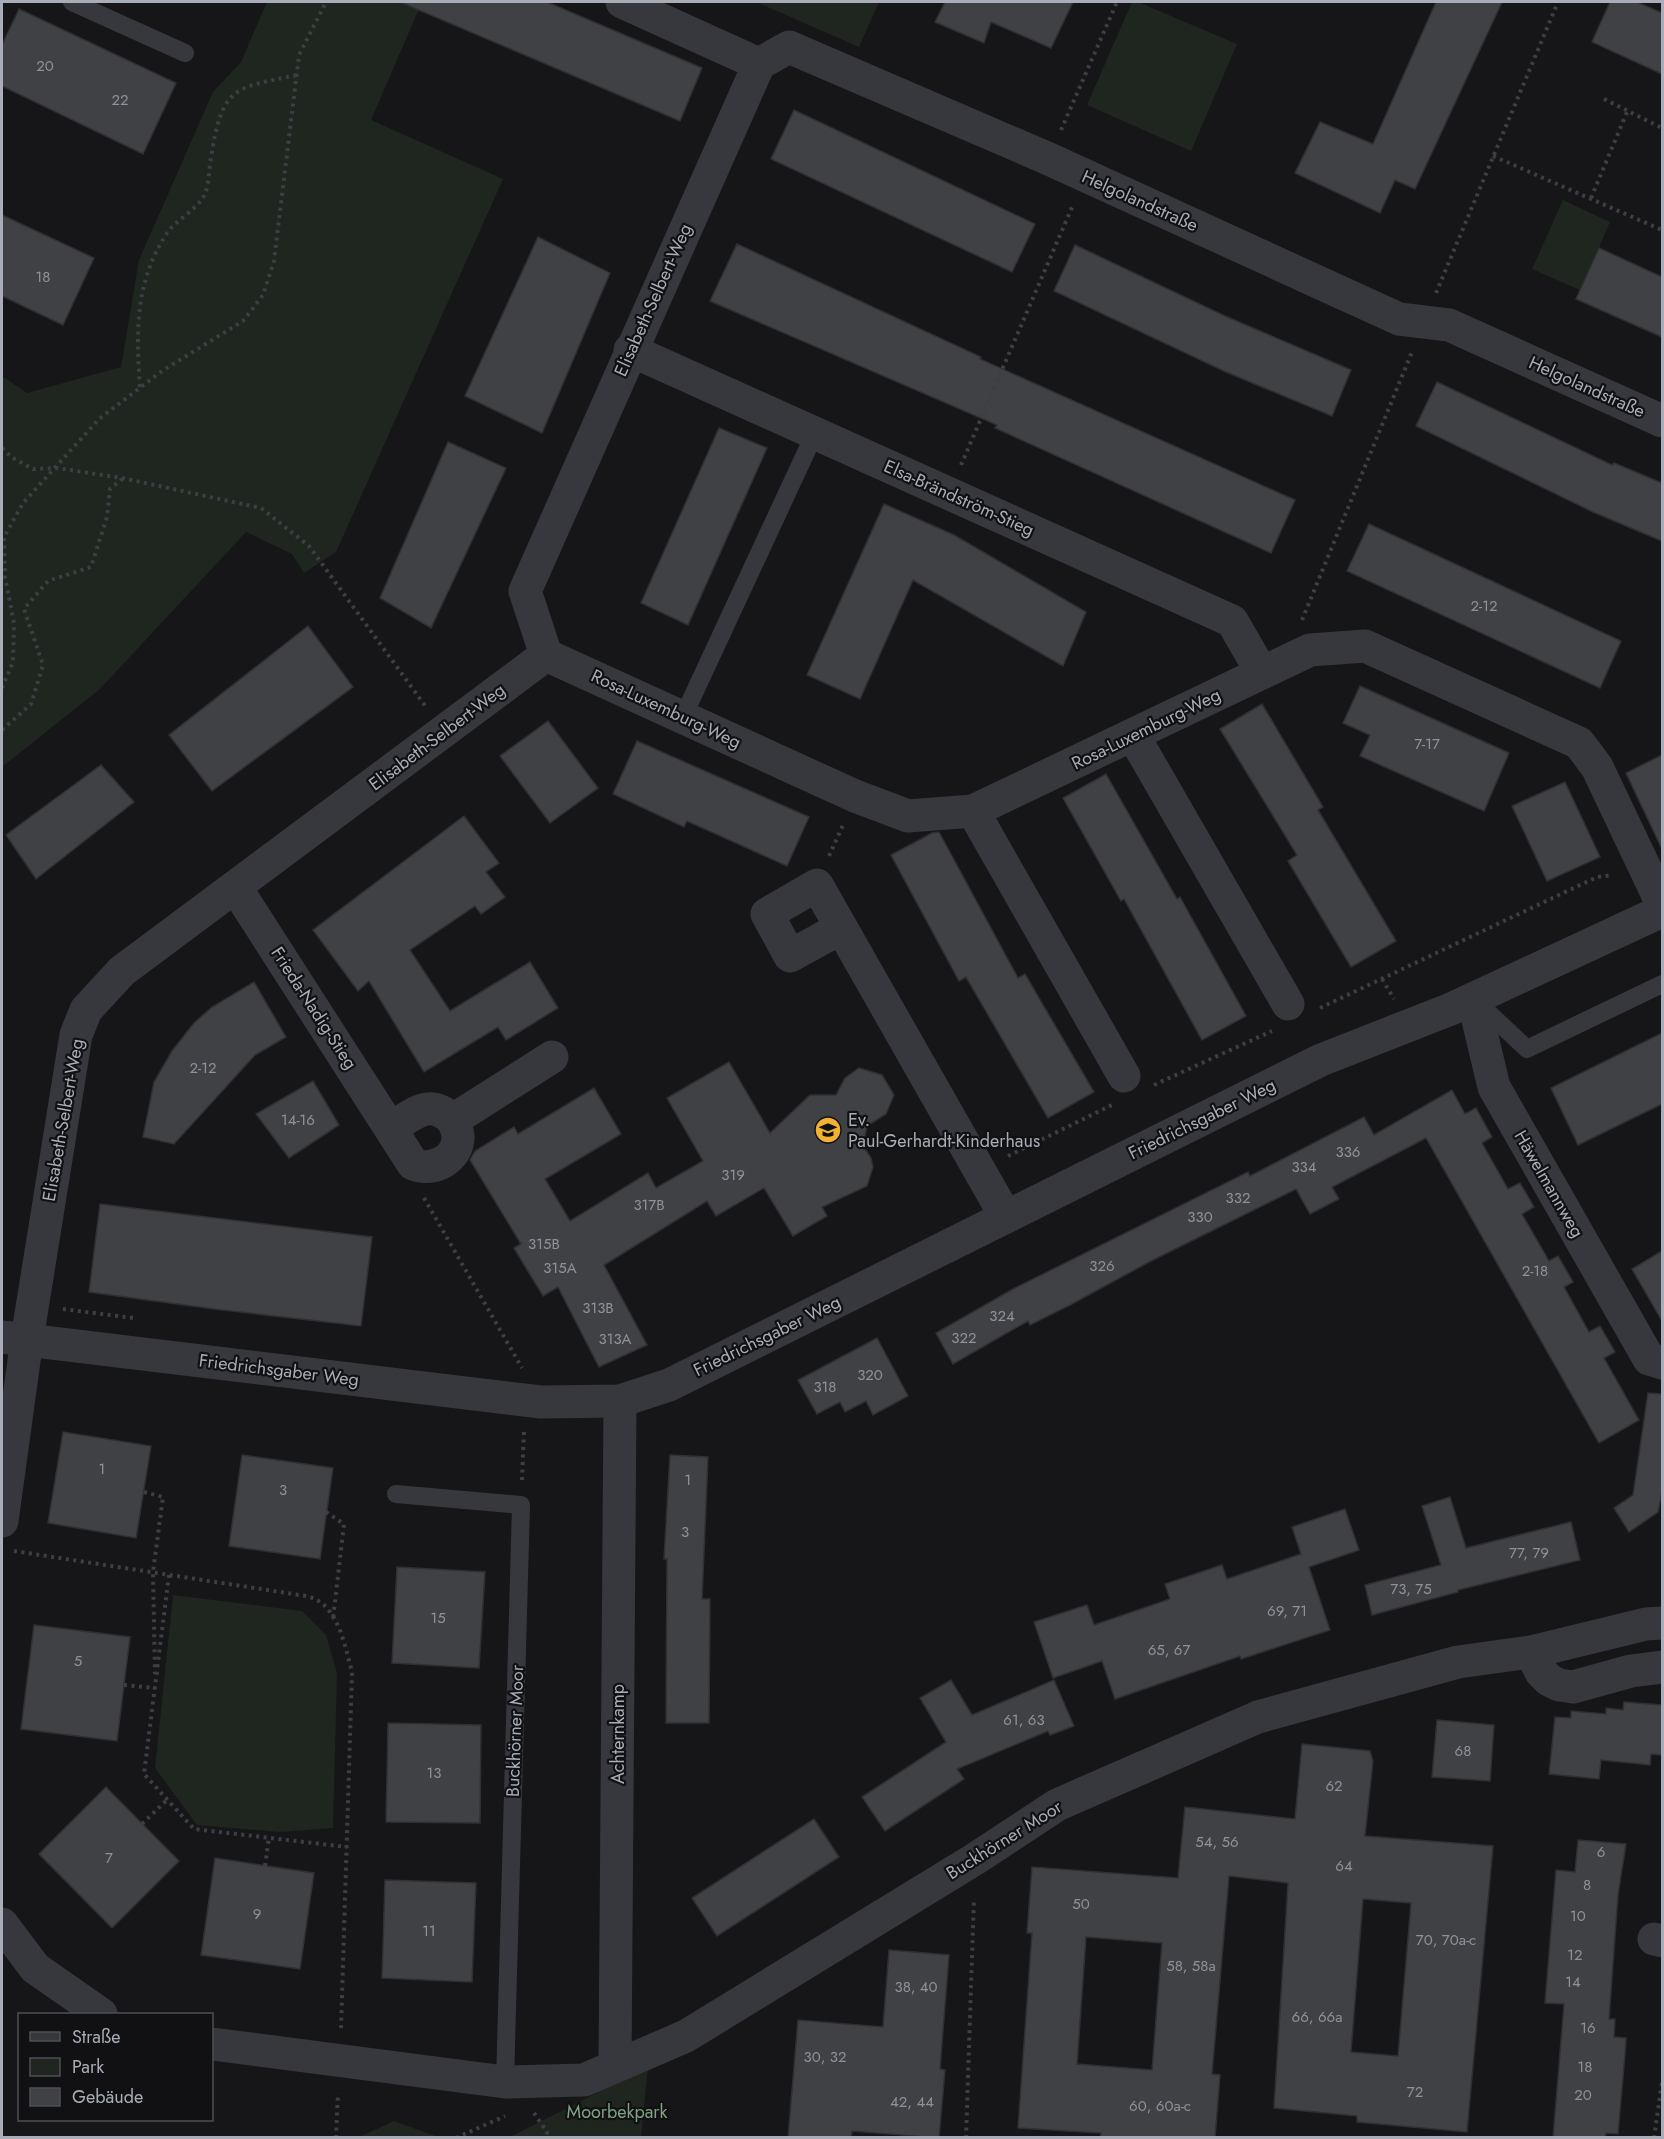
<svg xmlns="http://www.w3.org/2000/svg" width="1664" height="2139" font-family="Jost,sans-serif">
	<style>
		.green { fill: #1e261f }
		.building { fill: #404145; stroke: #303034; stroke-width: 1.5; fill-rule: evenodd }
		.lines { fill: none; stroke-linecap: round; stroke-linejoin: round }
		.path { stroke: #3d3f44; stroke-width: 4; stroke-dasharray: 3 4.5; stroke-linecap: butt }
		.service { stroke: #37383d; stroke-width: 18 }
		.minor { stroke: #37383d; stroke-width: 33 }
		.labels { text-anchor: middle; stroke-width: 4.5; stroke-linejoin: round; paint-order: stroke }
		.number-label { font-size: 15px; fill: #8e929b }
		.street-label { font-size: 18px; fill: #a8adb8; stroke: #111113 }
		.poi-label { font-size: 18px; fill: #a8adb8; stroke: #111113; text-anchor: start }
		.park-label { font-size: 18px; fill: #7fa381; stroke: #111113 }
	</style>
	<rect width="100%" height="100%" fill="#161618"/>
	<g class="green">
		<polygon points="267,2 422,2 371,120 503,179 336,552 304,573 292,554 246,532 100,689 2,767 2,376 27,393 121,367 139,260 213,92 241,62"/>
		<polygon points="756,2 879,2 859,47"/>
		<polygon points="1132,2 1138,2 1237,44 1191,151 1087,105"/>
		<polygon points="1563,200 1610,222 1580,290 1532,269"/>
		<polygon points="173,1595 302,1611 326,1635 337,1673 333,1828 281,1832 197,1825 155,1768"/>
		<polygon points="648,2067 641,2137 510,2137"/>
		<polygon points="394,2121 438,2137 359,2137"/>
	</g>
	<g class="building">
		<polygon points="400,2 547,2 702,68 680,121"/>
		<polygon points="945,2 1073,2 1051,48 991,22 984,43 935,22"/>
		<polygon points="1436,2 1502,2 1415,189 1395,180 1380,213 1295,173 1320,122 1373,144"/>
		<polygon points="1610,2 1637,2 1662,13 1662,74 1592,42"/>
		<polygon points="19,9 176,83 143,154 2,86 2,45"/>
		<polygon points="794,110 1035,224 1012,272 771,159"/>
		<polygon points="2,215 94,258 63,325 2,296"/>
		<polygon points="538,237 610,273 542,433 465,396"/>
		<polygon points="737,244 981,357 980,359 1295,500 1271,553 995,428 997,425 710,301"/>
		<polygon points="1075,245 1225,316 1351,370 1332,416 1226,372 1054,291"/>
		<polygon points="1599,248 1662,277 1662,337 1576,299"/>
		<polygon points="1437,382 1612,465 1614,463 1662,483 1662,541 1593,512 1416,426"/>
		<polygon points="719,428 767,448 688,625 641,603"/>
		<polygon points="448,442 506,468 431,628 380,598"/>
		<polygon points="884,504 954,535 1086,612 1063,666 913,580 860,699 807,675"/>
		<polygon points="1369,524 1621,641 1600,688 1347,571"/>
		<polygon points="308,626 353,687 212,791 169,735"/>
		<polygon points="1360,686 1509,753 1484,811 1360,756 1370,735 1343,723"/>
		<polygon points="1262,704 1323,807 1318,810 1396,941 1351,967 1288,861 1297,855 1220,729"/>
		<polygon points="548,721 598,788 550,823 500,756"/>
		<polygon points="637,741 809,817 787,866 687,821 684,827 613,794"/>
		<polygon points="1662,755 1662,849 1626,773"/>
		<polygon points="101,765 134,802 36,879 6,835"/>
		<polygon points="1106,774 1177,899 1180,897 1246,1016 1202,1040 1124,899 1121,901 1063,798"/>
		<polygon points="1565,782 1600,857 1547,881 1512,806"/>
		<polygon points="464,816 499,863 486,872 505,897 481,914 475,906 410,950 450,1011 530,962 558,1008 506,1040 498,1027 424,1072 369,981 358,991 313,930"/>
		<polygon points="939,832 1018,978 1025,974 1094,1092 1048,1118 966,977 959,981 891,855 932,833"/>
		<polygon points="254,982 286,1037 255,1055 174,1144 143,1137 154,1082 172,1051 194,1023 212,1007"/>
		<polygon points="1662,1033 1662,1104 1578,1145 1551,1088"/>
		<polygon points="729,1062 770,1133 810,1095 836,1095 845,1078 859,1068 882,1075 894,1095 886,1114 867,1126 863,1146 871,1158 873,1167 867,1186 822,1207 827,1216 793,1236 764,1188 716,1216 707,1201 604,1265 647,1345 599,1367 558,1287 543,1296 514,1248 521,1244 470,1160 475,1151 514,1127 518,1134 594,1088 621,1134 545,1179 570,1221 648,1173 656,1188 703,1161 667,1098"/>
		<polygon points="313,1081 339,1125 289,1158 256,1114"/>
		<polygon points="1452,1090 1465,1114 1476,1108 1492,1137 1482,1143 1508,1189 1520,1183 1534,1207 1522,1214 1549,1261 1558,1256 1573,1282 1564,1287 1589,1332 1600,1326 1615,1352 1604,1358 1639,1420 1599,1443 1426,1138 1332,1187 1339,1199 1310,1214 1296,1189 1149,1262 1070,1305 1030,1325 1028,1321 953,1364 936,1333 1013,1289 1248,1172 1250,1176 1364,1117 1374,1135"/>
		<polygon points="100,1204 372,1237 361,1326 214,1309 89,1292"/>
		<polygon points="1662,1251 1662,1321 1632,1269"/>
		<polygon points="877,1338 908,1396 873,1415 866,1401 845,1412 840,1402 817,1414 798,1380"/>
		<polygon points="1648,1393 1662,1394 1662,1491 1658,1512 1629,1532 1614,1508 1633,1495"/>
		<polygon points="63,1432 151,1446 136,1538 48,1523"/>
		<polygon points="242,1455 333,1468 320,1559 229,1546"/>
		<polygon points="670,1455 708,1457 702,1599 710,1599 709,1723 666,1723 667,1559 664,1559"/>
		<polygon points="1450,1497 1466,1548 1571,1522 1580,1560 1458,1590 1458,1592 1372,1615 1365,1585 1441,1565 1422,1506"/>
		<polygon points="1345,1509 1359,1550 1309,1567 1330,1630 1241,1659 1240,1656 1115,1699 1102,1661 1053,1678 1034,1622 1087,1605 1094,1625 1170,1599 1165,1584 1222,1565 1227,1579 1301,1554 1292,1527"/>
		<polygon points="397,1567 485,1572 479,1668 392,1663"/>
		<polygon points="34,1625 130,1637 117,1741 21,1729"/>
		<polygon points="951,1680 972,1715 1054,1680 1074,1726 1050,1735 1048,1731 957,1769 964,1779 885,1831 862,1797 946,1742 920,1698"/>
		<polygon points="1624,1702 1662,1705 1662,1755 1651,1754 1650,1765 1601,1760 1599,1779 1549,1774 1555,1717 1571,1718 1571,1711 1606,1714 1606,1708 1623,1710"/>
		<polygon points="1437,1720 1494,1725 1490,1781 1432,1777"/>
		<polygon points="388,1723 481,1725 480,1823 386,1822"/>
		<path d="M1302 1744 1370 1751 1373 1761 1365 1836 1493 1846 1467 2132 1357 2122V2116L1274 2108 1288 1883 1229 1876 1212 2074 1220 2075 1215 2138H1100L1101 2133 1018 2128 1032 1933H1027L1032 1867 1178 1878 1185 1807 1295 1819ZM1363 1899 1411 1903 1398 2056 1351 2052ZM1086 1937 1162 1943 1152 2070 1077 2064Z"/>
		<polygon points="106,1787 179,1861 112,1928 39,1854"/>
		<polygon points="814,1819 839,1857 717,1936 692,1898"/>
		<polygon points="1578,1840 1626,1844 1618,1895 1609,2019 1615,2019 1614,2037 1626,2038 1625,2054 1618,2134 1606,2133 1605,2138 1553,2138 1564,2004 1545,2003 1556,1870 1575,1872"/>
		<polygon points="215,1858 314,1873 300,1969 201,1955"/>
		<polygon points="385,1880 476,1883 472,1982 382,1978"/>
		<polygon points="889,1950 949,1955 940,2069 945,2070 939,2138 852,2131 851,2138 788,2138 798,2020 883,2027"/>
	</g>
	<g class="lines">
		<g class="path">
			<polyline points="1604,99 1662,128"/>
			<polyline points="1061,130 1117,2"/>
			<polyline points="1493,156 1662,230"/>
			<polyline points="1591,198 1627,112"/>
			<polyline points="1436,293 1558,2"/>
			<path d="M140 387C136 331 135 282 167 233 177 219 198 209 205 194 209 184 209 168 211 158 222 87 232 88 298 75"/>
			<polyline points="2,448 11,457 33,469 57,468 122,478 261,508 309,546 426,707"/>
			<polyline points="961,465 1073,205"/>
			<polyline points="1302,620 1412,352"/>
			<polyline points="2,688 13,662 14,623 5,577 4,537 23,503 99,419 162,371 243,321 263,295 274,261 299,55 326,2"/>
			<polyline points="2,730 31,704 43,665 24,609 48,581 91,567 107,517 110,489 122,479"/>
			<polyline points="829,856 843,825"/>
			<polyline points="1382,979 1394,999"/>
			<polyline points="1320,1008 1597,877 1613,875"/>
			<polyline points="1154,1085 1272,1031"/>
			<polyline points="1008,1156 1112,1105"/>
			<polyline points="424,1198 522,1368"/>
			<polyline points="63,1309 133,1318"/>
			<polyline points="522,1480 524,1431"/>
			<polyline points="144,1492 163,1497 153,1572 155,1674"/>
			<polyline points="326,1512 344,1524 333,1619"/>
			<path d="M14 1551 287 1593C295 1595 307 1595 315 1599 339 1610 346 1650 352 1672L341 2029"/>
			<polyline points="169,1575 144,1774 194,1829 347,1847"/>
			<polyline points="124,1685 155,1688"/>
			<polyline points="142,1824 167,1800"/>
			<polyline points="265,1866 269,1837"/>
			<polyline points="534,2113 547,2132 546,2138"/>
			<polyline points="336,2138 338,2093"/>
			<polyline points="456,2138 505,2116"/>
			<polyline points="966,2138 974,1898"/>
			<polyline points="1654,2138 1662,2082"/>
		</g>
		<g class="service">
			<polyline points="72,2 185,53"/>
			<polyline points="683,717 815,433"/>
			<polyline points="1477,1002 1527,1049 1662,984"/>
			<polyline points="396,1494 521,1505 505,2082"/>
		</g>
		<g class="minor">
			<polyline points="622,2 759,64 789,47 1049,159 1399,319 1449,325 1662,421"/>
			<polyline points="630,350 1232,621 1262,673"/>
			<polyline points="546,655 855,796 908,816 973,811 1310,650 1365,646 1579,743 1597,767 1662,904"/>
			<polyline points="1133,735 1288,1004"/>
			<polyline points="973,811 1124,1076"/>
			<path d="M236 888 413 1164C431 1172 456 1161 458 1139 459 1133 455 1126 453 1120"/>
			<polyline points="841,928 790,956 767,914 817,885 1006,1217"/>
			<polyline points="1473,999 1494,1087 1649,1359 1662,1363"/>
			<path d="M391 1128C415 1114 429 1097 453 1120L552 1057"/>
			<polyline points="2,1337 541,1402 620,1401 669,1385 1321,1060 1451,1009 1662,911"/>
			<polyline points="2,1521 27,1339 76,1035 86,1010 122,971 546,655 525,591 759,64"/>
			<polyline points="1531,1652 1541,1672 1549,1680 1559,1685 1573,1687 1631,1671 1662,1667"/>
			<polyline points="2,1924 35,1968 101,2014"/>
			<polyline points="1654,1939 1662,1941"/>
			<polyline points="212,2044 505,2082 584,2080 686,2036 975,1859 1057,1805 1258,1717 1458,1662 1531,1652 1646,1624 1662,1623"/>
			<polyline points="615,2066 620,1401"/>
		</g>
	</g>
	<defs>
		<symbol id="school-disc" viewBox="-11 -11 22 22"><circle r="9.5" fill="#f2b134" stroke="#111113"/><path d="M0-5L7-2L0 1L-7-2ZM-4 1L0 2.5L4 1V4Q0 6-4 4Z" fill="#111"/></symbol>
	</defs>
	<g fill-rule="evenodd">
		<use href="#school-disc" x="813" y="1115" width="30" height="30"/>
	</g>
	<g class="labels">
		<g class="number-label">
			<text x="45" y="71">20</text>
			<text x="120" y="105">22</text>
			<text x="43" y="282">18</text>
			<text x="1484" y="611">2-12</text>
			<text x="1427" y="749">7-17</text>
			<text x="203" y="1073">2-12</text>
			<text x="298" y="1125">14-16</text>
			<text x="1348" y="1157">336</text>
			<text x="1304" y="1172">334</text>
			<text x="733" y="1180">319</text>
			<text x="1238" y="1203">332</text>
			<text x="649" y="1210">317B</text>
			<text x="1200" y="1222">330</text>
			<text x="544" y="1249">315B</text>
			<text x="1102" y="1271">326</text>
			<text x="560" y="1273">315A</text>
			<text x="1535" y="1276">2-18</text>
			<text x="598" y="1313">313B</text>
			<text x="1002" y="1321">324</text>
			<text x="964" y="1343">322</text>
			<text x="615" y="1344">313A</text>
			<text x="870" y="1380">320</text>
			<text x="825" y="1392">318</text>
			<text x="102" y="1474">1</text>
			<text x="688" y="1485">1</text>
			<text x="283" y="1495">3</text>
			<text x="685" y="1537">3</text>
			<text x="1529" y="1558">77, 79</text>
			<text x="1411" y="1594">73, 75</text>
			<text x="1287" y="1616">69, 71</text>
			<text x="438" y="1623">15</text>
			<text x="1169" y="1655">65, 67</text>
			<text x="78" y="1666">5</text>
			<text x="1024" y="1725">61, 63</text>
			<text x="1463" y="1756">68</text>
			<text x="434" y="1778">13</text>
			<text x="1334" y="1791">62</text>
			<text x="1217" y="1847">54, 56</text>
			<text x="1601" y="1857">6</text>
			<text x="109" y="1863">7</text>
			<text x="1344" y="1871">64</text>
			<text x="1587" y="1890">8</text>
			<text x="1081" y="1909">50</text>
			<text x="257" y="1919">9</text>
			<text x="1578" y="1921">10</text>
			<text x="429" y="1936">11</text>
			<text x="1446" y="1945">70, 70a-c</text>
			<text x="1575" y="1960">12</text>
			<text x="1191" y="1971">58, 58a</text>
			<text x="1573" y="1987">14</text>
			<text x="916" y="1992">38, 40</text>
			<text x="1317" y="2022">66, 66a</text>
			<text x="1588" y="2033">16</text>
			<text x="825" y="2062">30, 32</text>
			<text x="1585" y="2072">18</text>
			<text x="1415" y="2097">72</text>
			<text x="1583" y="2100">20</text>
			<text x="912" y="2107">42, 44</text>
			<text x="1160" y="2111">60, 60a-c</text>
		</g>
		<g class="street-label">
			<text transform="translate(1140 201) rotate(24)" y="6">Helgolandstraße</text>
			<text transform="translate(653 300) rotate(-66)" y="6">Elisabeth-Selbert-Weg</text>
			<text transform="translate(1587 387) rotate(24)" y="6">Helgolandstraße</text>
			<text transform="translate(959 498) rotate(24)" y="6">Elsa-Brändström-Stieg</text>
			<text transform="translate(666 709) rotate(25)" y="6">Rosa-Luxemburg-Weg</text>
			<text transform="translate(1146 729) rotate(-26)" y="6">Rosa-Luxemburg-Weg</text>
			<text transform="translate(437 737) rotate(-37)" y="6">Elisabeth-Selbert-Weg</text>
			<text transform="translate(314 1008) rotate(57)" y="6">Frieda-Nadig-Stieg</text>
			<text transform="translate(1202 1119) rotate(-26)" y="6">Friedrichsgaber Weg</text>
			<text transform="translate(63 1120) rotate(-80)" y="6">Elisabeth-Selbert-Weg</text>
			<text transform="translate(1549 1184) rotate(60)" y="6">Häwelmannweg</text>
			<text transform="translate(767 1336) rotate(-26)" y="6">Friedrichsgaber Weg</text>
			<text transform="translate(279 1370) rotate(7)" y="6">Friedrichsgaber Weg</text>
			<text transform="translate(515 1731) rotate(-88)" y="6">Buckhörner Moor</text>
			<text transform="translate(618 1734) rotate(-90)" y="6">Achternkamp</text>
			<text transform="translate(1004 1840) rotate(-32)" y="6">Buckhörner Moor</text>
		</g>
		<g class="poi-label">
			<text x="848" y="1126">Ev.<tspan x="848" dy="21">Paul-Gerhardt-Kinderhaus</tspan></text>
		</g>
		<g class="park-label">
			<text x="617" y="2118">Moorbekpark</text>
		</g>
	</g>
	<rect width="1664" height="2139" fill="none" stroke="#a8adb8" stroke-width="6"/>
	<rect x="18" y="2013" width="195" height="108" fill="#111113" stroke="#4d4f55" stroke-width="1.5"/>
	<rect x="30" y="2032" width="30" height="9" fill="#37383d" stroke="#4d4f55" stroke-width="1.5"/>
	<text x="72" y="2043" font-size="18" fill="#a8adb8">Straße</text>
	<rect x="30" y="2058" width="30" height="18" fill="#1e261f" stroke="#4d4f55" stroke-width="1.5"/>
	<text x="72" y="2073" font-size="18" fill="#a8adb8">Park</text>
	<rect x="30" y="2088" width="30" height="18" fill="#404145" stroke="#4d4f55" stroke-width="1.5"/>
	<text x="72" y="2103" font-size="18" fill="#a8adb8">Gebäude</text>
</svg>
